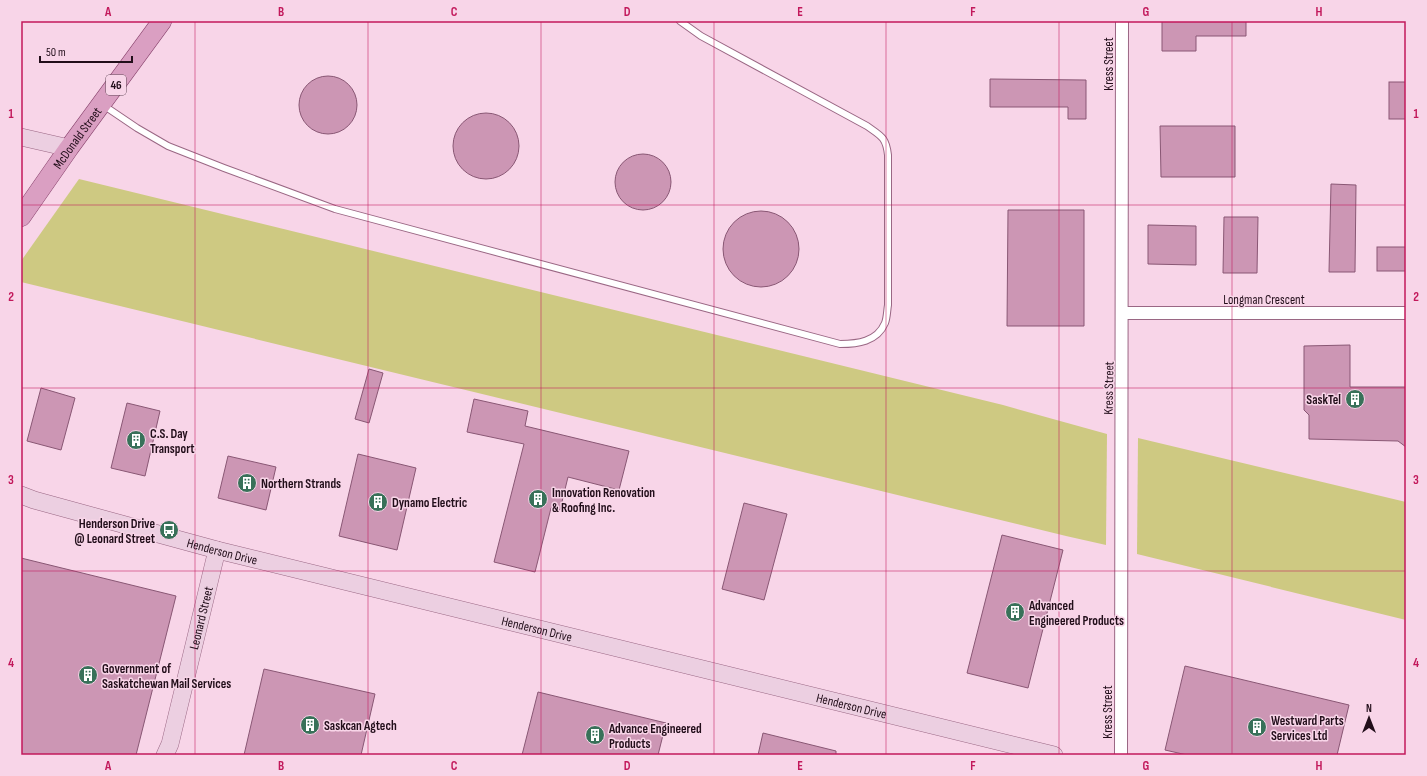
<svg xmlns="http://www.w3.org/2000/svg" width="1427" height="776" font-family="'Sofia Sans Condensed',sans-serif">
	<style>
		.green { fill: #cec982 }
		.building { fill: #cc96b4; stroke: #895774 }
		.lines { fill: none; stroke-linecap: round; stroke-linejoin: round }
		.lane-casing { stroke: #9a6784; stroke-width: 8 }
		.street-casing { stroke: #9a6784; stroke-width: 14 }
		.secondary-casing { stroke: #9a6784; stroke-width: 18 }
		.primary-casing { stroke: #89436d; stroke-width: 20 }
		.lane { stroke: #fff; stroke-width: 6 }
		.street { stroke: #fff; stroke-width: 12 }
		.secondary { stroke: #eccfe1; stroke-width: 17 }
		.primary { stroke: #da9fc2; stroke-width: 19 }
		.grid { fill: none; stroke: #c2185b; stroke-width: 1; stroke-opacity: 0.55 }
		.labels { text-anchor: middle; stroke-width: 3; stroke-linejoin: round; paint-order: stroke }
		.shield { fill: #f8d5e8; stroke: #624a58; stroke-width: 1 }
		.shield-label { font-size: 12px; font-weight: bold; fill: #220e1a }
		.street-label { font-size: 13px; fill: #220e1a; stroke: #f8d5e8 }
		.poi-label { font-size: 13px; font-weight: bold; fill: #220e1a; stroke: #f8d5e8; text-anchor: start }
		.neatline { fill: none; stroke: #c2185b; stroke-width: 1.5 }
		.grid-label { font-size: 13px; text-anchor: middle; font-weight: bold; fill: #c2185b }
	</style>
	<rect width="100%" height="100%" fill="#f8d5e8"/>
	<g class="green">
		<polygon points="79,179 1003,405 1107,434 1106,545 1066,536 21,282 21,261"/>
		<polygon points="1138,438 1406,502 1406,620 1137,554"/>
	</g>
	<g class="building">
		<polygon points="1162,21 1246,21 1246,36 1196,36 1196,51 1162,51"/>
		<circle cx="328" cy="105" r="29"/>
		<polygon points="990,79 1086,80 1086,119 1068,119 1068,107 990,107"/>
		<rect x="1389" y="82" width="17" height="37"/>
		<circle cx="486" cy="146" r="33"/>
		<polygon points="1160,126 1235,126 1235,177 1161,177"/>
		<circle cx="643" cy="182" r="28"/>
		<polygon points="1331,184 1356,185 1355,272 1329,272"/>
		<polygon points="1008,210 1084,210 1084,326 1007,326"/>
		<circle cx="761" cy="249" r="38"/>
		<polygon points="1224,217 1258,217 1257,273 1223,273"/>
		<polygon points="1148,225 1196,226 1196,265 1148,264"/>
		<rect x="1377" y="247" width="29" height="24"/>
		<polygon points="1350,345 1350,387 1406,387 1406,447 1398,441 1309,439 1309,415 1304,410 1304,346"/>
		<polygon points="369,369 383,373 369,423 355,419"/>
		<polygon points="41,388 75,398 61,450 27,441"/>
		<polygon points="474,399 528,411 525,426 629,451 619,490 568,477 560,510 551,508 535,572 494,562 524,444 467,432"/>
		<polygon points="127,403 160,411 145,476 111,468"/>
		<polygon points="358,454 416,468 397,550 339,536"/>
		<polygon points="228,456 276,467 266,510 218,498"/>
		<polygon points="744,503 787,514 764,600 722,589"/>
		<polygon points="1002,535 1063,550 1028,688 967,673"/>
		<polygon points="21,558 176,596 136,755 21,755"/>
		<polygon points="1185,666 1349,705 1337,755 1187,755 1165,750"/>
		<polygon points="264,669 375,694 361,755 244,755"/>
		<polygon points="538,692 666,723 658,755 522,755"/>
		<polygon points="763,733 836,751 836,755 758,755"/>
	</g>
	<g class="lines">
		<defs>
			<path id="lane" d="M103 105 137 128 168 146 224 168 335 209 840 344C857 344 877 342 885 323 887 318 887 311 888 305V155C886 137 881 136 867 126L701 36 680 21"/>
			<g id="street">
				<polyline points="1122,313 1406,313"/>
				<polyline points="1121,755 1122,21"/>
			</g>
			<g id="secondary">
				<polyline points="21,137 69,148"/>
				<path id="s1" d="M21 495 34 500 217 550 1054 755"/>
				<path id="s2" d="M165 755 170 744 217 550"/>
			</g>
			<g id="primary">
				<path id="s3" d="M21 217 69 148 162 21"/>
			</g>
		</defs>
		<use href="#lane" class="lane-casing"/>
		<use href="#street" class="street-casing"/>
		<use href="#secondary" class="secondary-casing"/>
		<use href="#primary" class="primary-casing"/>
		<use href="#lane" class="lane"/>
		<use href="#street" class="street"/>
		<use href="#secondary" class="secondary"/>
		<use href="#primary" class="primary"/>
	</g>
	<path class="grid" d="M195 21V755M368 21V755M541 21V755M714 21V755M886 21V755M1059 21V755M1232 21V755M21 205H1406M21 388H1406M21 571H1406"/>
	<defs>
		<symbol id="building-disc" viewBox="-11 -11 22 22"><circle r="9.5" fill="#387159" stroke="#f8d5e8"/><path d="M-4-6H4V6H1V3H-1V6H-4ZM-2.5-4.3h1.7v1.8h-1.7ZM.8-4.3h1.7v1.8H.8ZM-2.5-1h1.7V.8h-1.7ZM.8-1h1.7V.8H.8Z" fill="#fff"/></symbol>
		<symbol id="bus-disc" viewBox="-11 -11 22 22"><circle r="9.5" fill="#387159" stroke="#f8d5e8"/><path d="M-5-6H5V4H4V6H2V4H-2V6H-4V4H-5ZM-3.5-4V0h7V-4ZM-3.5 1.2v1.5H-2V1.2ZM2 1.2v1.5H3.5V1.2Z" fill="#fff"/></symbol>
	</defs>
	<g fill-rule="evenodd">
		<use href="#building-disc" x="1344" y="388" width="22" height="22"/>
		<use href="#building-disc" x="125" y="429" width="22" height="22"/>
		<use href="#building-disc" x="236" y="472" width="22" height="22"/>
		<use href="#building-disc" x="527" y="488" width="22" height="22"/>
		<use href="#building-disc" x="367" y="491" width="22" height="22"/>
		<use href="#bus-disc" x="158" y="519" width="22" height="22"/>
		<use href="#building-disc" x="1004" y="601" width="22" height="22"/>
		<use href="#building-disc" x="77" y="664" width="22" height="22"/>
		<use href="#building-disc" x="299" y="714" width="22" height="22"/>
		<use href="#building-disc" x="1246" y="716" width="22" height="22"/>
		<use href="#building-disc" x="584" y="724" width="22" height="22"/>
	</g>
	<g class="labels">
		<rect class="shield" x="106" y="75" width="20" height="20" rx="3"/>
		<g class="shield-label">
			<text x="116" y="89">46</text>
		</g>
		<g class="street-label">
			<text transform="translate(1108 64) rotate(-90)" y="5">Kress Street</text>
			<text dy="5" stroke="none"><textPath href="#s3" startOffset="97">McDonald Street</textPath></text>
			<text x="1264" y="304">Longman Crescent</text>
			<text transform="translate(1108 388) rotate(-89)" y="5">Kress Street</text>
			<text dy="5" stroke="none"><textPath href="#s1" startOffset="209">Henderson Drive</textPath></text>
			<text dy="5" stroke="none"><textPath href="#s2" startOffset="142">Leonard Street</textPath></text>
			<text dy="5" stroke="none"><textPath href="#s1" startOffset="533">Henderson Drive</textPath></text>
			<text dy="5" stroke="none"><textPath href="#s1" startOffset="857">Henderson Drive</textPath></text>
			<text transform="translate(1107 712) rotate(-90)" y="5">Kress Street</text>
		</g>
		<g class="poi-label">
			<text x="1341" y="404" text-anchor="end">SaskTel</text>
			<text x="150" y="438">C.S. Day<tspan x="150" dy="15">Transport</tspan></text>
			<text x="261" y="488">Northern Strands</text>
			<text x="552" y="497">Innovation Renovation<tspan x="552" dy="15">&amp; Roofing Inc.</tspan></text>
			<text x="392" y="507">Dynamo Electric</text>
			<text x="155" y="528" text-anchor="end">Henderson Drive<tspan x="155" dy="15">@ Leonard Street</tspan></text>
			<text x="1029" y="610">Advanced<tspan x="1029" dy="15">Engineered Products</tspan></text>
			<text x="102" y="673">Government of<tspan x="102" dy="15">Saskatchewan Mail Services</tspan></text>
			<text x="1271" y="725">Westward Parts<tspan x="1271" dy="15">Services Ltd</tspan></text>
			<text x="324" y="730">Saskcan Agtech</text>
			<text x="609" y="733">Advance Engineered<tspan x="609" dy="15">Products</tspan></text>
		</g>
	</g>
	<rect width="1427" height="776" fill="none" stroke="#f8d5e8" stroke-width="44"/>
	<g transform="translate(1369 718)" stroke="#f8d5e8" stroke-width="3" paint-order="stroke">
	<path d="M0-3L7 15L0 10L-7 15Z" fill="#220e1a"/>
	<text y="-6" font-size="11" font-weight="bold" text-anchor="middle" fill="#220e1a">N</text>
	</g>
	<path d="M40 56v6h92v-6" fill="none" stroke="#220e1a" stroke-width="2"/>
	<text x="46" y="56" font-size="12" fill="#220e1a" stroke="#f8d5e8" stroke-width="3" paint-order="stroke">50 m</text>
	<rect x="22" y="22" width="1383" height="732" class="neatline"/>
	<g class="grid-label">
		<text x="108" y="16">A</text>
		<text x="281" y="16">B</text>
		<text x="454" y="16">C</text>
		<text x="627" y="16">D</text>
		<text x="800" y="16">E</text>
		<text x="973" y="16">F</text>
		<text x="1146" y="16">G</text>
		<text x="1319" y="16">H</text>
		<text x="11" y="118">1</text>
		<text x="1416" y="118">1</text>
		<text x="11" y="301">2</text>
		<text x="1416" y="301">2</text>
		<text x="11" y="484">3</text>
		<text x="1416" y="484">3</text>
		<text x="11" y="667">4</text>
		<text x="1416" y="667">4</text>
		<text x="108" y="770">A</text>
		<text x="281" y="770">B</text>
		<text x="454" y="770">C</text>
		<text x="627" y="770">D</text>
		<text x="800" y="770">E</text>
		<text x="973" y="770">F</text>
		<text x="1146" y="770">G</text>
		<text x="1319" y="770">H</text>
	</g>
</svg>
